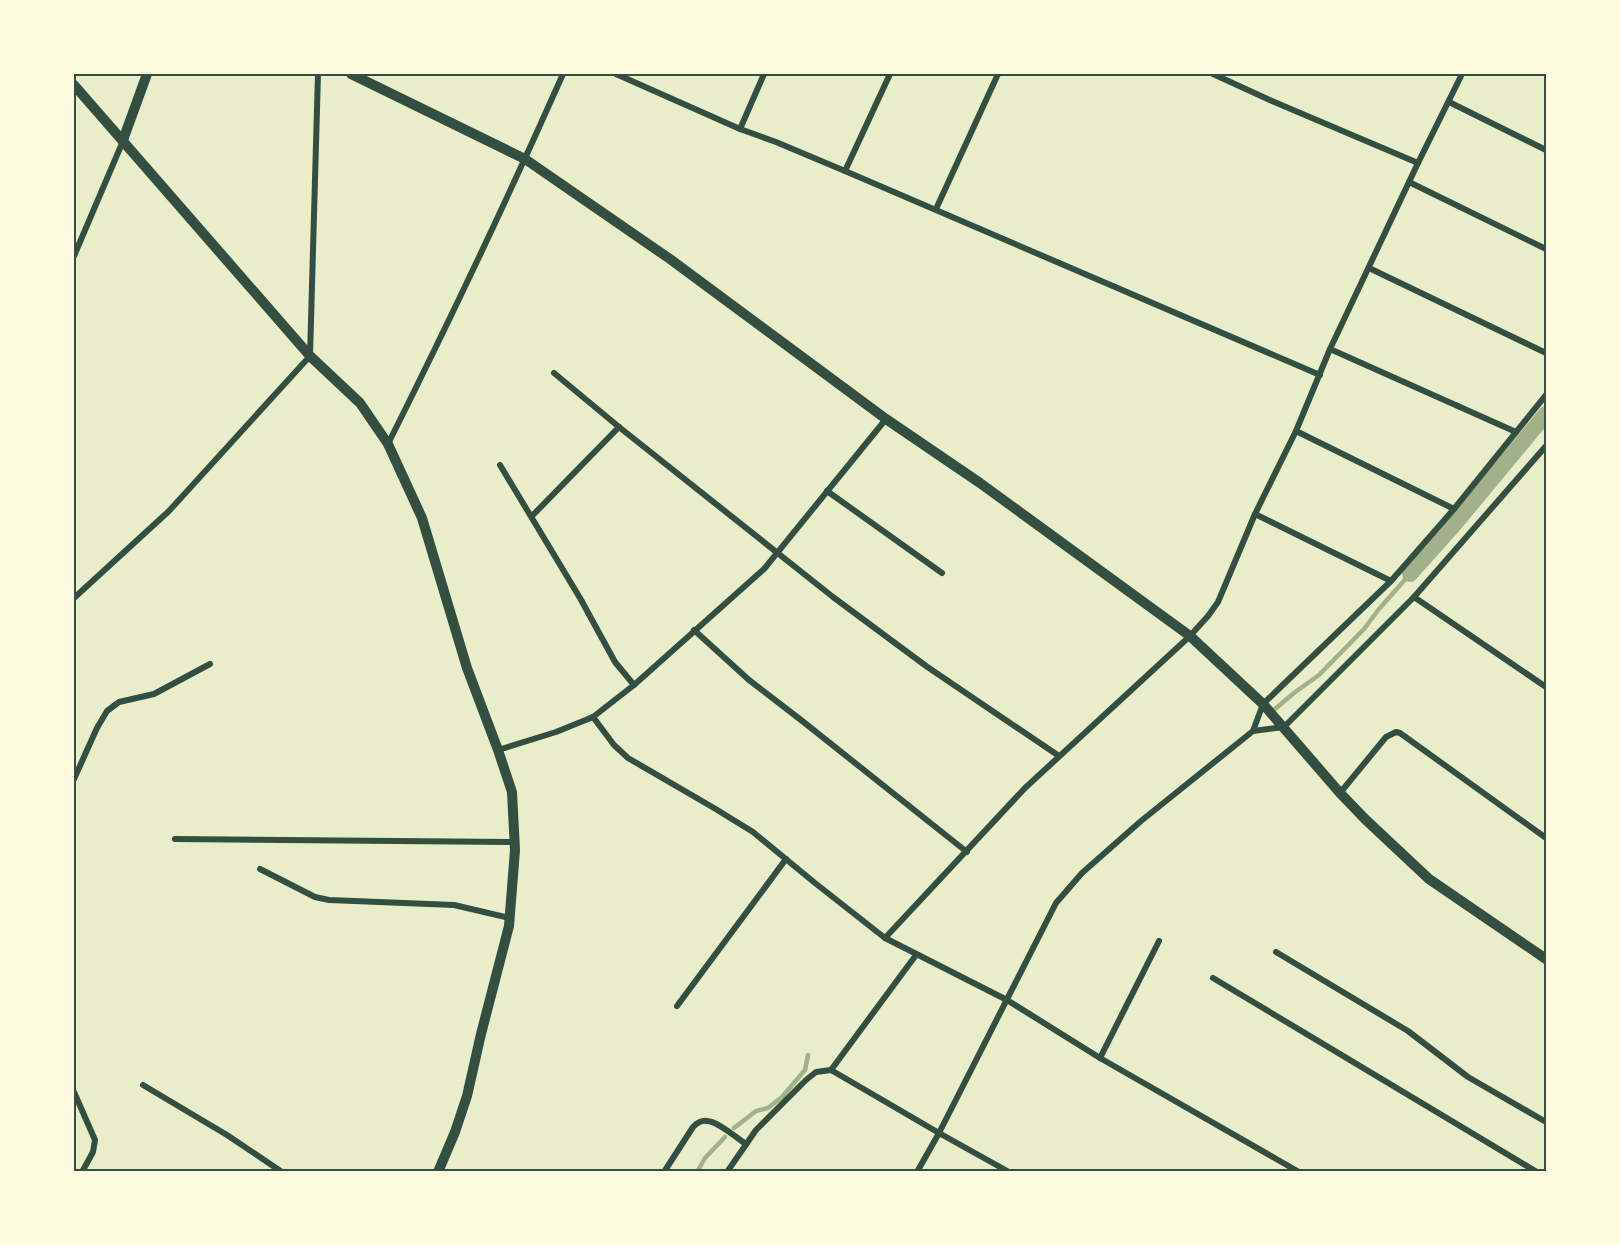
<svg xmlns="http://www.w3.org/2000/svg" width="1620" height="1245" font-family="Poppins,sans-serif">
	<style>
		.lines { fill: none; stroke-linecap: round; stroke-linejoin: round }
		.stream { stroke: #a3b18a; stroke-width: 4.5 }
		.canal { stroke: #a3b18a; stroke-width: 16 }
		.minor { stroke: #344e41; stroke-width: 6 }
		.tertiary { stroke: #344e41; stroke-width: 10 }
		.neatline { fill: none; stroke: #344e41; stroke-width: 2 }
	</style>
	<rect width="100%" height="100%" fill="#e9edc9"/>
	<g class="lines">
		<g class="stream">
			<polyline points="1275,709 1294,693 1319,675 1364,629 1379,609 1410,574"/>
			<polyline points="734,1128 756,1111 768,1108 782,1097 805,1070 808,1055"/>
			<polyline points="697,1172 705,1158 725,1137"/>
		</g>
		<polyline class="canal" points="1410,574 1453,526 1546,414"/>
		<g class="minor">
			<polyline points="616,74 740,129 776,142 845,171 1320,375"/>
			<polyline points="1213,74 1272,101 1418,163"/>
			<polyline points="1449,102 1546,150"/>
			<polyline points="740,129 764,74"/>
			<polyline points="845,171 890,74"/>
			<polyline points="1409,182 1546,249"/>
			<polyline points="936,209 998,74"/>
			<polyline points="74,256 123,141"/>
			<polyline points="1369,268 1546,353"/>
			<polyline points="1330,349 1516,432"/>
			<polyline points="554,373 619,427 833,597 926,666 1059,756"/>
			<polyline points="1296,431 1454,509"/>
			<path d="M388 444C449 322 508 198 563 74"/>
			<polyline points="500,465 580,598 615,662 634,685"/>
			<polyline points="827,491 942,573"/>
			<polyline points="1255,514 1391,581"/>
			<polyline points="532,516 619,427"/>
			<polyline points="1414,597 1546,687"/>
			<polyline points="74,598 169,511 310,356 318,74"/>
			<polyline points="694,630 749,680 801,720 967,852"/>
			<polyline points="593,717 614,745 628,758 714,808 753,832 815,883 885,938 1007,1000 1100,1058 1299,1172"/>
			<polyline points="1253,731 1263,704 1391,581 1454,509 1546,395"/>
			<polyline points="498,750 556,732 593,717 634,685 764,569 886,419"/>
			<polyline points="74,779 97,728 107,711 119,702 154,694 210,664"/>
			<polyline points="1340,793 1386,737 1396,732 1400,733 1546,838"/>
			<polyline points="175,839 515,842"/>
			<polyline points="260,869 315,897 329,900 454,905 510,918"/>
			<polyline points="885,938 1025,788 1190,636 1208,616 1218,602 1255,514 1296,431 1330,349 1418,163 1462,74"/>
			<polyline points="1276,952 1408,1031 1468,1077 1546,1122"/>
			<polyline points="1213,978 1537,1172"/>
			<polyline points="677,1006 786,859"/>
			<polyline points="1100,1058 1159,941"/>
			<polyline points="831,1070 939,1133 1009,1172"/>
			<polyline points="831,1070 916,955"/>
			<polyline points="143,1085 227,1135 282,1172"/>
			<polyline points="74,1092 95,1140 93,1152 82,1172"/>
			<path d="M664 1172 693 1127C697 1123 701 1120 707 1121 717 1121 737 1138 746 1144"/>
			<polyline points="727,1172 756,1130 806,1080 816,1072 831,1070"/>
			<polyline points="917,1172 939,1133 1056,903 1082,873 1141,821 1253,731 1284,727 1414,597 1546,446"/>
		</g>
		<g class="tertiary">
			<polyline points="351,74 525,159 670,259 886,419 980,483 1190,636 1263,704 1340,793 1365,819 1429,879 1546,959"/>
			<polyline points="74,85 310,356 360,403 388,444 422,518 467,668 498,750 512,792 515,850 509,926 481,1034 467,1096 455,1132 438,1172"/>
			<polyline points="123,140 147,74"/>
		</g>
	</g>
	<rect width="1620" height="1245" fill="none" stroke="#fefae0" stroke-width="150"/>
	<rect x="75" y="75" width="1470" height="1095" class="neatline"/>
</svg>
